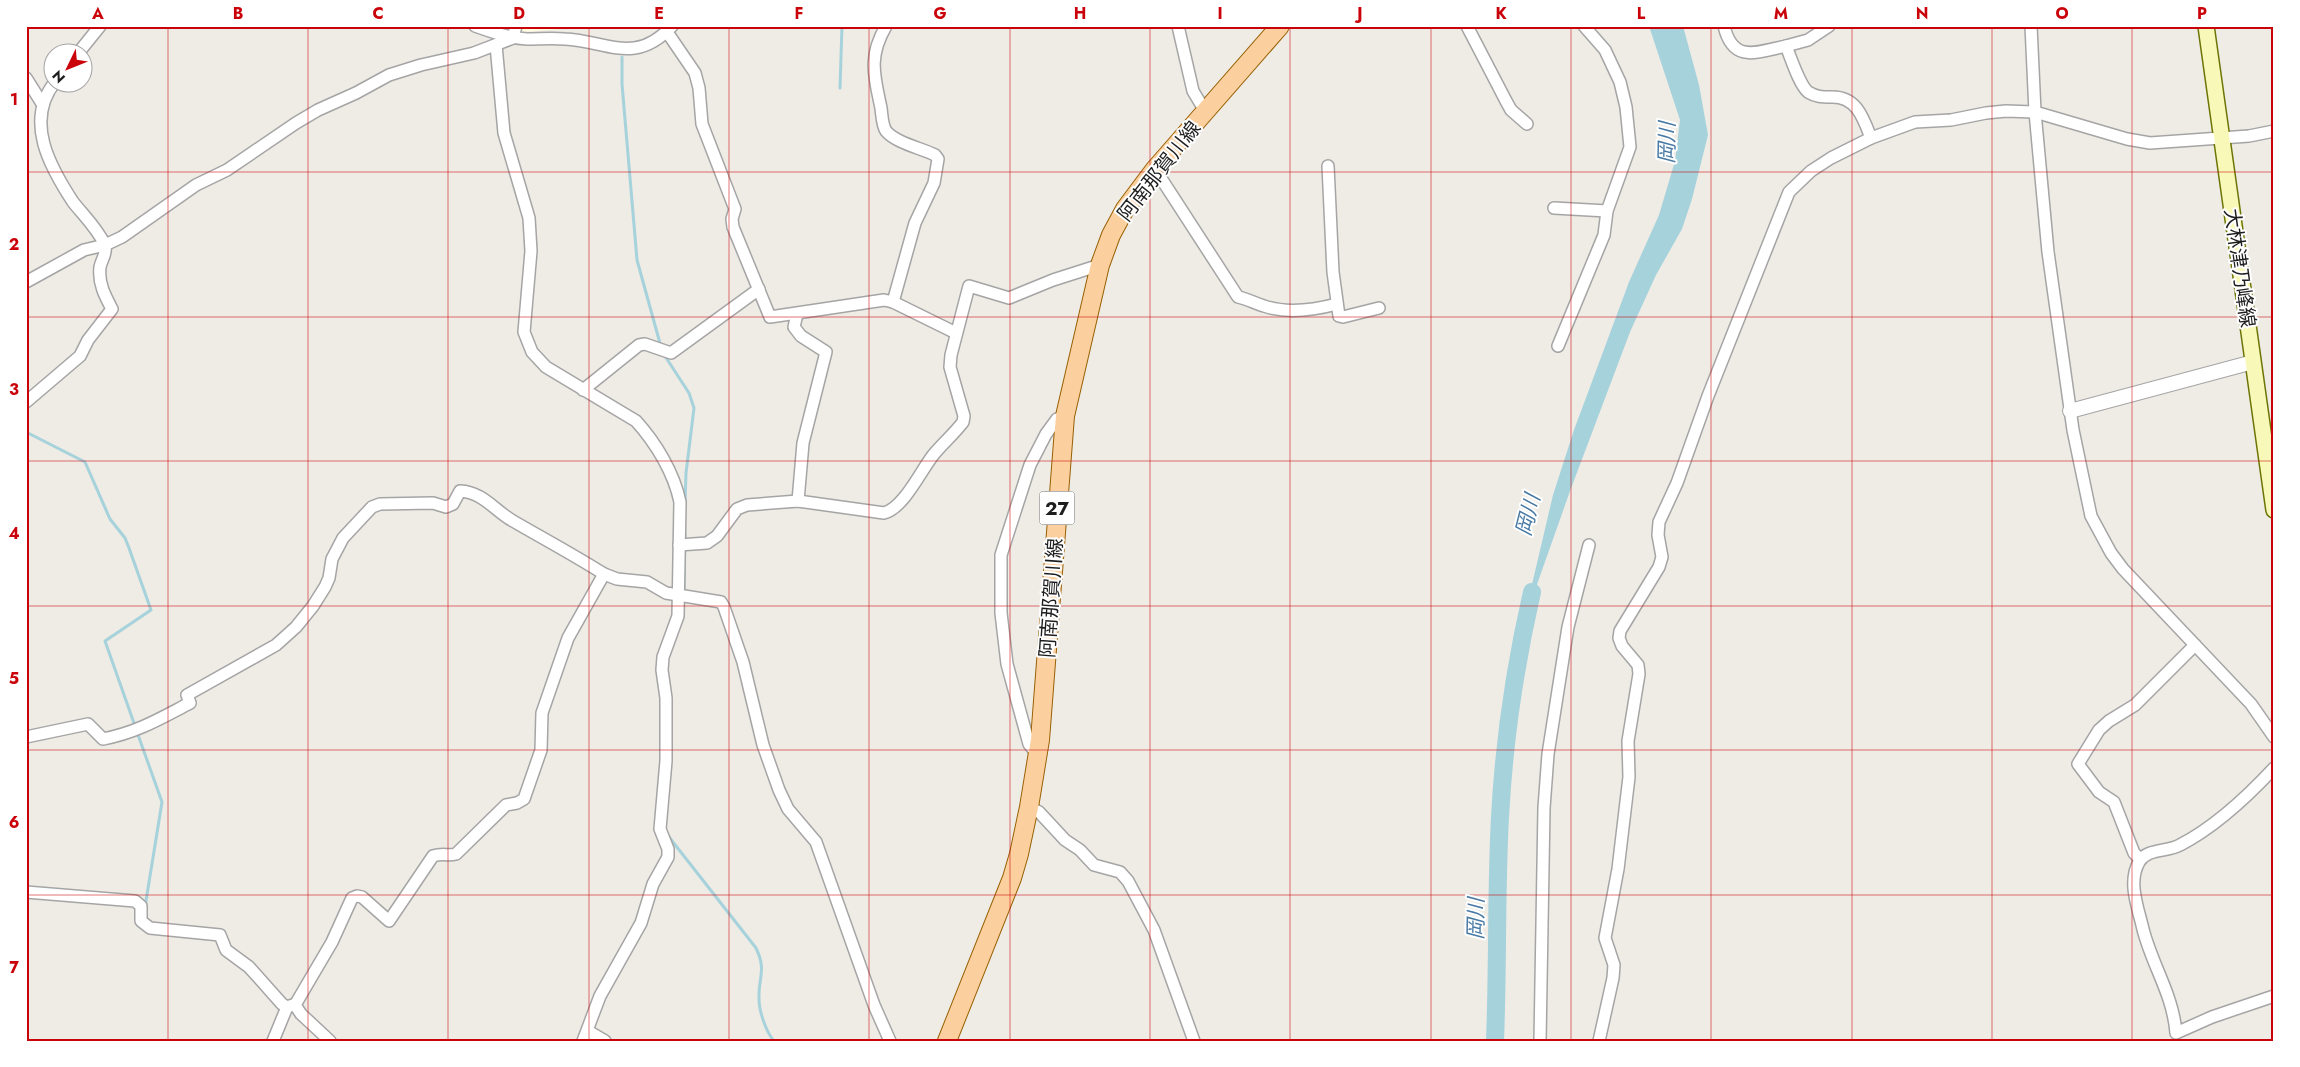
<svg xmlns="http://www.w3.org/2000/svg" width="2300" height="1067" font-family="Jost,'Noto Sans JP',sans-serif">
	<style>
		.education { fill: #fffdde }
		.water { fill: #a6d2dc }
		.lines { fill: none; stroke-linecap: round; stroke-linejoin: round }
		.stream { stroke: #a6d2dc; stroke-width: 3 }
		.river { stroke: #a6d2dc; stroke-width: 18 }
		.minor-casing { stroke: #a5a5a5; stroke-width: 14 }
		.tertiary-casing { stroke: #a5a5a5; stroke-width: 16 }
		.secondary-casing { stroke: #6d7506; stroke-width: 18 }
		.primary-casing { stroke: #976002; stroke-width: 20 }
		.minor { stroke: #fff; stroke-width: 11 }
		.tertiary { stroke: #fff; stroke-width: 14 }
		.secondary { stroke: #f8f9b9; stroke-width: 15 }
		.primary { stroke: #fbcf9e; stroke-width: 18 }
		.grid { fill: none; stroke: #ca030a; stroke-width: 1; stroke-opacity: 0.55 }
		.labels { text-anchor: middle; stroke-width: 4; stroke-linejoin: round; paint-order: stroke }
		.shield { fill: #fff; stroke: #626262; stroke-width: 1 }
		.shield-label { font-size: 19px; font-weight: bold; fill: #1e1e1e }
		.street-label { font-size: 20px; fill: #1e1e1e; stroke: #fff }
		.water-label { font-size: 21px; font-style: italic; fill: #497aa5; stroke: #fff }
		.neatline { fill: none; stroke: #ca030a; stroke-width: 2 }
		.grid-label { font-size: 16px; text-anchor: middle; font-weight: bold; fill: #ca030a }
	</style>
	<rect width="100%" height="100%" fill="#efebe5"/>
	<polygon class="education" points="521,26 575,26 575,28 521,32"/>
	<polygon class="water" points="1649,26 1683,26 1699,85 1708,135 1692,199 1682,229 1656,275 1630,332 1570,491 1522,627 1553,495 1574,430 1629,282 1659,215 1675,161 1680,120"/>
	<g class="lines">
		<g class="stream">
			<polyline points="622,57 622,84 637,260 661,347"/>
			<polyline points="840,88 842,26"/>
			<polyline points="663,353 689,393 694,408 686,473 685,503"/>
			<polyline points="26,432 85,462 110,519 125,538 129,548 151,610 105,641 135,726"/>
			<polyline points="684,593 685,534"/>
			<polyline points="137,732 162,802 145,907"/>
			<path d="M669 837 756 948C767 971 758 977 759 999 759 1011 766 1032 774 1041"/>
		</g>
		<path class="river" d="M1495 1041C1498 966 1496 891 1500 817 1504 741 1515 666 1532 592"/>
		<defs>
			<g id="minor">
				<path d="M475 26C492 32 509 38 527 39 539 39 552 38 565 39 607 41 635 66 672 26"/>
				<path d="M886 26C868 57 874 75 881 108 882 115 882 125 886 131 896 143 921 148 935 155L938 159 934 183 915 223 893 302"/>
				<polyline points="1178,26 1193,91 1205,111"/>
				<polyline points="1467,26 1506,101 1511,110 1527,124"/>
				<path d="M1724 26C1733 64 1757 52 1786 46 1791 58 1799 84 1808 92 1816 97 1822 97 1831 97 1856 96 1863 117 1871 138"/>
				<polyline points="2031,26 2035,112 2048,252 2073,430 2091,516 2111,553 2123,569 2251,704 2274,737"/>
				<polyline points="667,32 695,73 699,88 702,124 735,209 732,219 733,227 770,317 884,300 893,302 956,333"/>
				<path d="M496 45 504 133 529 218 531 251 524 332 532 352 546 367 636 421C656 443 674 473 680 502L678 616 663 657 662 670 666 698V761L660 829 668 849V857L653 884 641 923 600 996 583 1041"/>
				<polyline points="1786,46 1808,40 1829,26"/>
				<polyline points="79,52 100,26"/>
				<polyline points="26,78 43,105"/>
				<polyline points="1328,166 1333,272 1339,316 1343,317 1379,308"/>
				<path d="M1155 169 1238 297C1248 299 1254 303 1264 306 1287 314 1314 310 1337 304"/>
				<polyline points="1554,208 1607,211"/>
				<polyline points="26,282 84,250 105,245 122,237 196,185 227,170 296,123 318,110 356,93 389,75 421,65 474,53 513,38 516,26"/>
				<polyline points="797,314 794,327 801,336 826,352 803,443 798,501"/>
				<polyline points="1558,346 1604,235 1607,211 1630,147 1626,107 1620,82 1605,50 1584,26"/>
				<polyline points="583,390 639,345 645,344 671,353 759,289"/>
				<path d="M26 402 80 356 88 340 112 309C105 296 98 283 100 267 102 258 107 254 105 245 97 228 84 216 73 202 50 167 24 121 55 82"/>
				<path d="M679 545 707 543 717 536 737 509 747 505 798 501 884 513C904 508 921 470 934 454 943 443 954 434 963 422L964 416 950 367 951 355 969 286 1009 298 1053 280 1100 265"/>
				<path d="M26 737 88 724 103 739C138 732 159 719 190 703L187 695 276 645 296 627 313 606 325 587 329 578 332 559 343 538 372 507 380 504 433 503 446 507 453 504 460 491C483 492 495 511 513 521 544 539 574 555 604 574L617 579 647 582 666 593 721 602 724 607 743 662 763 745 779 790 788 809 816 842 874 1005 890 1041"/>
				<polyline points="1038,755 1029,744 1007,664 1001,613 1001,555 1030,465 1046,434 1057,419 1065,416"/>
				<path d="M2274 768C2247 797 2215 827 2180 845 2168 852 2147 848 2139 862 2128 881 2137 905 2142 925 2150 962 2173 993 2176 1033L2212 1017 2274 996"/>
				<polyline points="1029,807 1039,812 1065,840 1080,850 1094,865 1120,872 1128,881 1154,930 1194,1041"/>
				<polyline points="2140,859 2134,853 2114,802 2099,792 2078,764 2099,730 2109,721 2135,705 2195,645"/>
				<polyline points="26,892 135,901 141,906 141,921 150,928 220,935 226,950 249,967 282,1004 287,1007"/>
				<polyline points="588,1031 605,1041"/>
				<polyline points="273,1041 287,1007 293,1005"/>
				<path d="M330 1041 301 1014 295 1005 332 942 352 898 357 896 362 897 389 921 433 856C442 853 448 856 456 854L506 805 517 803 524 799 541 750 542 713 568 638 604 574"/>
				<polyline points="1540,1041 1544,808 1548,754 1568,627 1589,545"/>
				<polyline points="1599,1041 1613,978 1614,965 1605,938 1618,869 1629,777 1628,741 1639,674 1638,665 1622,646 1619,638 1620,631 1659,567 1662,557 1658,535 1659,522 1677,483 1708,396 1789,192 1811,171 1831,158 1871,138 1915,122 1951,120 1986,113 2006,111 2035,112 2127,139 2150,143 2249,136 2274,131"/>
			</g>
			<polyline id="tertiary" points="2070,411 2253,362"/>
			<polyline id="secondary" points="2206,26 2274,510"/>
			<polyline id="primary" points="947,1041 1012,878 1019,854 1029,807 1040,740 1065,416 1100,265 1111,235 1125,209 1155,169 1280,26"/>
		</defs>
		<use href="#minor" class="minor-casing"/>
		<use href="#tertiary" class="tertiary-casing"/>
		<use href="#secondary" class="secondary-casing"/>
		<use href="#primary" class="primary-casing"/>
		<use href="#minor" class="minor"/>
		<use href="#tertiary" class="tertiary"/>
		<use href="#secondary" class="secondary"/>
		<use href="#primary" class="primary"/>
	</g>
	<path class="grid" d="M168 26V1041M308 26V1041M448 26V1041M589 26V1041M729 26V1041M869 26V1041M1010 26V1041M1150 26V1041M1290 26V1041M1431 26V1041M1571 26V1041M1711 26V1041M1852 26V1041M1992 26V1041M2132 26V1041M26 172H2274M26 317H2274M26 461H2274M26 606H2274M26 750H2274M26 895H2274"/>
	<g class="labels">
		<rect class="shield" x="1039.5" y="491.5" width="35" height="33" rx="4"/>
		<g class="shield-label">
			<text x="1057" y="515">27</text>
		</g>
		<g class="street-label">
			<text transform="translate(1159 171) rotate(-52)" y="7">阿南那賀川線</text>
			<text transform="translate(2240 268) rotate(82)" y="7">大林津乃峰線</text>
			<text transform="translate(1051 598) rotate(-86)" y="7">阿南那賀川線</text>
		</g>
		<g class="water-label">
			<text transform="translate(1667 143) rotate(-89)" y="7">岡川</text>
			<text transform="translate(1528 515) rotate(-76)" y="7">岡川</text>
			<text transform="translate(1476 919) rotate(-89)" y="7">岡川</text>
		</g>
	</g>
	<rect width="2300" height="1067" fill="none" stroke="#ffffff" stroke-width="55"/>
	<g transform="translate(68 68) rotate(227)"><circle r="24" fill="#ffffff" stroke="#a5a5a5"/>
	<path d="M0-4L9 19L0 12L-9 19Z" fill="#ca030a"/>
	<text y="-8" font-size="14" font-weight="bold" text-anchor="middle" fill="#1e1e1e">N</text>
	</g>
	<rect x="28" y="28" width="2244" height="1012" class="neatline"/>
	<g class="grid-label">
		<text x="98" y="19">A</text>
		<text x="238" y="19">B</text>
		<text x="378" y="19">C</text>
		<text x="519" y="19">D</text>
		<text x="659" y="19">E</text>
		<text x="799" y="19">F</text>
		<text x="940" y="19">G</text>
		<text x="1080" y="19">H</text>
		<text x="1220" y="19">I</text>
		<text x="1360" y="19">J</text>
		<text x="1501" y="19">K</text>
		<text x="1641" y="19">L</text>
		<text x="1781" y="19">M</text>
		<text x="1922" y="19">N</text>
		<text x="2062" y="19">O</text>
		<text x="2202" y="19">P</text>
		<text x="14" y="105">1</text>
		<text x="14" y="250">2</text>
		<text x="14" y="395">3</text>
		<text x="14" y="539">4</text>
		<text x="14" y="684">5</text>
		<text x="14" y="828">6</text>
		<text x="14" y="973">7</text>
	</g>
</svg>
